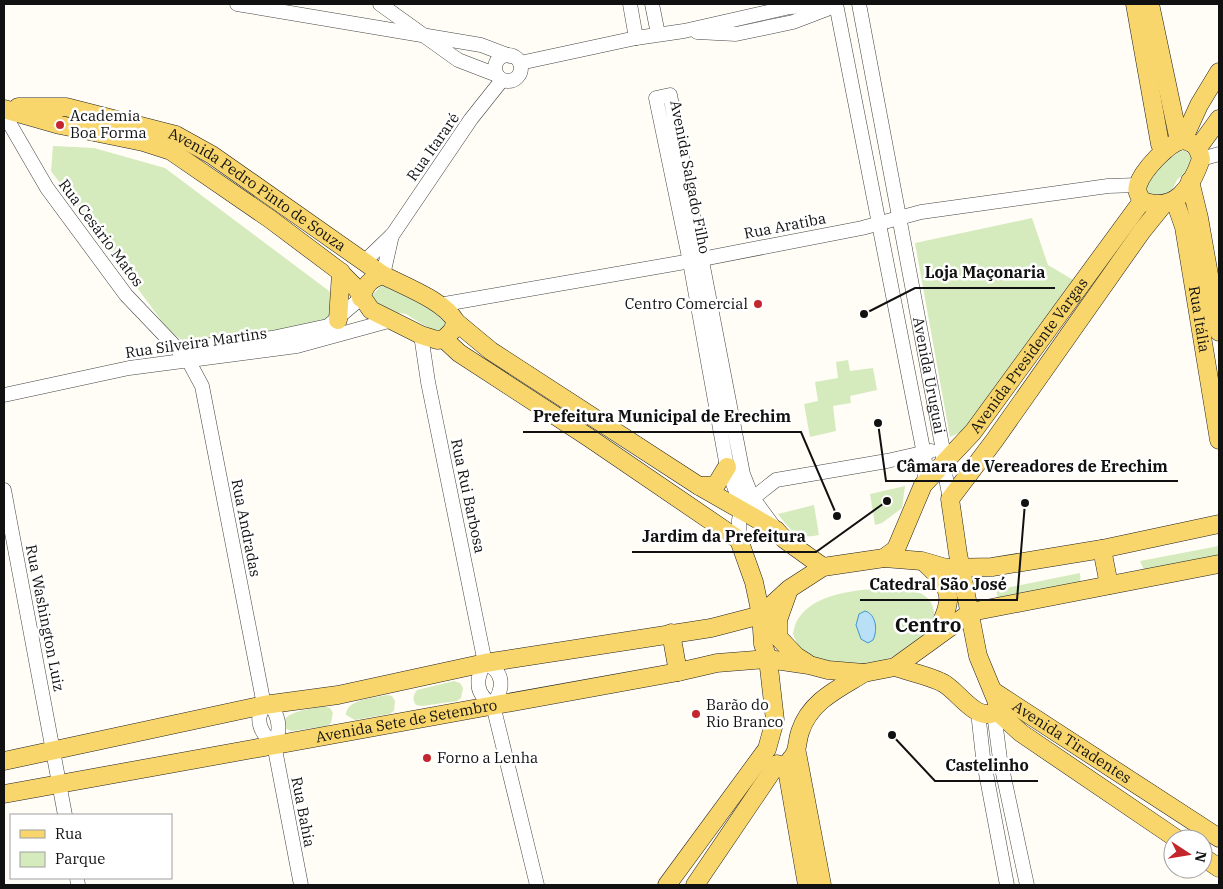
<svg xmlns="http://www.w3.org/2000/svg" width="1223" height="889" font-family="'IBM Plex Serif',serif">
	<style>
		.green { fill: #d5ebbd }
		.water { fill: #b9e0f7; stroke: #3f96cf }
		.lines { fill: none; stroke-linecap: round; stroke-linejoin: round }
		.minor-casing { stroke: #444; stroke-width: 15 }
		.major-casing { stroke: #222; stroke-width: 19 }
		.minor { stroke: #fff; stroke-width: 14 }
		.major { stroke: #f9d66b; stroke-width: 18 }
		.poi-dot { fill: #c4262e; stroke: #fff; stroke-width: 2 }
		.labels { text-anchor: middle; stroke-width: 5; stroke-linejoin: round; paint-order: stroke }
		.poi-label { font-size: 15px; fill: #111; stroke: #fff; text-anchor: start }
		.street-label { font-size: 15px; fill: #111; stroke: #fff }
		.district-label { font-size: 20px; font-weight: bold; fill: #111; stroke: #fff }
		.leader { fill: none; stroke: #111; stroke-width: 2 }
		.callout-dot { fill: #111; stroke: #fff; stroke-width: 2 }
		.callout-label { font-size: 16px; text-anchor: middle; font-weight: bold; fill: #111; stroke: #fff; stroke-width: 5; stroke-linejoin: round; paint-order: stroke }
	</style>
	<rect width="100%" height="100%" fill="#fffdf5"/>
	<g class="green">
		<polygon points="53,146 94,148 165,168 329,291 336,306 325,322 190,346 169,331 51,171"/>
		<path d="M1184 150 1192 156V166L1177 180 1170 194 1149 199 1143 184C1145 178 1177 151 1184 150Z"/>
		<polygon points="1032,218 1048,265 1075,281 968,429 950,437 915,243"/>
		<polygon points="383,284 450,319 438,334 406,314 380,310 369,298"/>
		<polygon points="848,360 850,371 873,368 877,390 850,396 851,403 833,406 836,431 810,437 804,404 818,401 815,382 838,378 836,362"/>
		<polygon points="905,486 902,508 882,523 875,525 870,494"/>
		<path d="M814 505 819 535C797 540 790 530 778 514Z"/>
		<polygon points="1219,546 1219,558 1144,570 1140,561"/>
		<polygon points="1080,573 1081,587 999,602 996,590"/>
		<path d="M897 588C927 591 939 600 933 632 907 649 879 670 845 666 831 665 817 660 803 657L793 634C794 629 795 623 798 619 816 590 867 589 897 588Z"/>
		<path d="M454 681 460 683 463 688 461 698 457 701 422 706 416 705C412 699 413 696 417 690Z"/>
		<path d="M387 695 392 696 395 701 394 711 389 714 355 720 346 715C346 699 374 698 387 695Z"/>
		<path d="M324 706 330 708 333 713 331 723 327 726 292 731 286 729C274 712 313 709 324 706Z"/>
	</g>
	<path class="water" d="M865 611C876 614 878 630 873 640L868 643 861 639 856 625 859 614Z"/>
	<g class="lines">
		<defs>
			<g id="minor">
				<polyline points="237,4 481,45 510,56"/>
				<polyline points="380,4 458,60 497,75"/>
				<polyline points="630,4 636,38"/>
				<polyline points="652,4 658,34"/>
				<polyline points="836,4 924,454 926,470 923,485"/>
				<path id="s1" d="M859 4 942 445 943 463 950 499"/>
				<polyline points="697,32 736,34 793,22 827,9"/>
				<circle cx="508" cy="68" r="13"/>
				<polyline points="520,63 636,38 684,31 790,7 836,5"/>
				<polyline points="4,114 47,188 126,295 188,360 202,386 264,705"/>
				<polyline points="1201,159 1219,154"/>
				<polyline points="365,261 393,234 471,119 502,80"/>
				<polyline points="383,275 392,235"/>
				<polyline points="439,305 702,259 862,228 921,212 1108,186 1138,185"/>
				<polyline points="421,335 428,382 485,663"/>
				<polyline points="177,349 272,338 328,326 361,298"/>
				<polyline points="4,395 129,368 297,346 392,320"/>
				<polyline points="4,490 65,815"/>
				<polyline points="748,502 776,480 887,461 931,451"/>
				<polyline points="739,540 739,520 742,508 727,467 690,262 656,98 670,95 743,474 752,497 774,527"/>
				<path d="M485 663C505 672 504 688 493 705"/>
				<path d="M485 663C475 679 475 694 493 705"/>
				<path d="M264 705 274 710C280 723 280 732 274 744"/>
				<path d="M264 705C254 720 261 734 274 744"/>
				<polyline points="493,705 537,885"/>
				<polyline points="978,712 983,757 1007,885"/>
				<polyline points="994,713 1000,759 1027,885"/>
				<polyline points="274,744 301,885"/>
				<polyline points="77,878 78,885"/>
			</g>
			<g id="major">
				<polyline points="1135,4 1160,144 1164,151"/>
				<polyline points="1150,4 1179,141"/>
				<path id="s2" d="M18 107H66L176 135 212 155 383 275"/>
				<path d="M4 109 60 125 143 142 171 151 270 219 338 270 356 288 371 310 421 335 437 340 444 339 452 331 456 322C445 301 404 286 383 275 370 279 365 285 361 298"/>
				<path d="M1183 140C1195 143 1198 147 1201 159 1191 188 1175 213 1142 201 1139 195 1136 192 1138 185 1143 170 1168 143 1183 140Z"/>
				<polyline points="1183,140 1199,105 1219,72"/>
				<polyline points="1198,148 1219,119"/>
				<polyline points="1190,181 1199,218 1219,332"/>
				<path id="s3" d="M1175 201 1184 227 1219 440"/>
				<polyline points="338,320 341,272"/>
				<polyline points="456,322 491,351 699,486 776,530 784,539 823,567"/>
				<polyline points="444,339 459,353 588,437 739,540 754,582 761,615 763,644 768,659 775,720 767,749 667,885"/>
				<polyline points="699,486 716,485 727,467"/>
				<polyline points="1102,549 1109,585"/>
				<path id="s4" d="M884 558 896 549 923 485 973 432 1142 201"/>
				<path d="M926 564C956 591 952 601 935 636"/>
				<polyline points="788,592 778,620 778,637 796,656 807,663"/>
				<polyline points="671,633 678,672"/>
				<path d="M895 667C910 672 926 675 941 682 957 688 976 725 997 711V702L978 656 958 554 950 499 994 441 1142 231 1163 205"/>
				<path id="s5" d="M993 691 1219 838"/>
				<polyline points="997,711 1021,733 1177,839"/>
				<polyline points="797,753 822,885"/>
				<path d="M790 760C799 751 796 744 800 732 810 701 838 689 864 673"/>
				<polyline points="4,761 264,705 338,695 485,663 711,628 761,615 789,589 823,567 884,558 922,561 946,568 992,567 1102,549 1219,524"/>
				<polyline points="786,764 807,885"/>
				<path id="s6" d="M4 794 678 672 717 663 768 659 809 665 828 670 864 673 895 667 971 612 1219 564"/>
				<polyline points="1203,857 1219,868"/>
				<polyline points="695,885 777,764"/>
			</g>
		</defs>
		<use href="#minor" class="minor-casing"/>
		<use href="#major" class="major-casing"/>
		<use href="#minor" class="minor"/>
		<use href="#major" class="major"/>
	</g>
	<g class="poi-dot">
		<circle cx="60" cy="125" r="5"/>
		<circle cx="758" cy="304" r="5"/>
		<circle cx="696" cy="714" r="5"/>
		<circle cx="427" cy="758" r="5"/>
	</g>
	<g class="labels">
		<g class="poi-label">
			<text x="70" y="121">Academia<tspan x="70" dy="17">Boa Forma</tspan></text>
			<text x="748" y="309" text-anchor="end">Centro Comercial</text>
			<text x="706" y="710">Barão do<tspan x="706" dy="17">Rio Branco</tspan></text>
			<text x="437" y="763">Forno a Lenha</text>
		</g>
		<g class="street-label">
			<text transform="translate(433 147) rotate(-55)" y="5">Rua Itararé</text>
			<text transform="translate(690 177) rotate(79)" y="5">Avenida Salgado Filho</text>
			<text dy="5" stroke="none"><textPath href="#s2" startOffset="259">Avenida Pedro Pinto de Souza</textPath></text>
			<text transform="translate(785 226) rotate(-11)" y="5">Rua Aratiba</text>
			<text transform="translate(101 233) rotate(53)" y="5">Rua Cesário Matos</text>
			<text dy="5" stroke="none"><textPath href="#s3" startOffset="121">Rua Itália</textPath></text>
			<text transform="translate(196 343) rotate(-8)" y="5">Rua Silveira Martins</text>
			<text dy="5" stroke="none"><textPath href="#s4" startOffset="252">Avenida Presidente Vargas</textPath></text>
			<text dy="5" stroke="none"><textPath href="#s1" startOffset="378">Avenida Uruguai</textPath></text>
			<text transform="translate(468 496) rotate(78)" y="5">Rua Rui Barbosa</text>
			<text transform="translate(246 528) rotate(79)" y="5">Rua Andradas</text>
			<text transform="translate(45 618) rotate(79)" y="5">Rua Washington Luiz</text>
			<text dy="5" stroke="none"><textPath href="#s6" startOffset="409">Avenida Sete de Setembro</textPath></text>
			<text dy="5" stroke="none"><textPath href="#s5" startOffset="94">Avenida Tiradentes</textPath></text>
			<text transform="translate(303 812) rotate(79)" y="5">Rua Bahia</text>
		</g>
		<g class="district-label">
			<text x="928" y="632">Centro</text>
		</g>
	</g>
	<path class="leader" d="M864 314L915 288H1055M837 516L801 432H523M878 423L886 481H1178M887 501L816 552H632M1025 503L1017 600H860M892 735L935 781H1038"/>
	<g class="callout-dot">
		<circle cx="864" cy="314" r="5"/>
		<circle cx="837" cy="516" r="5"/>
		<circle cx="878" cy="423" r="5"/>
		<circle cx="887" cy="501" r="5"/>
		<circle cx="1025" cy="503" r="5"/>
		<circle cx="892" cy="735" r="5"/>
	</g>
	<g class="callout-label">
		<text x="985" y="278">Loja Maçonaria</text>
		<text x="662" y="422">Prefeitura Municipal de Erechim</text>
		<text x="1032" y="472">Câmara de Vereadores de Erechim</text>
		<text x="724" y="542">Jardim da Prefeitura</text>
		<text x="938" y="590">Catedral São José</text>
		<text x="987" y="771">Castelinho</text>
	</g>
	<rect width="1223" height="889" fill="none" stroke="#111111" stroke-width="10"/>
	<rect x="10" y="814" width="162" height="65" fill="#ffffff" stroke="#a0a0a0"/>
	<rect x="20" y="830" width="25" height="8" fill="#f9d66b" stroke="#a0a0a0"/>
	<text x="55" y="839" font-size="15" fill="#111111">Rua</text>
	<rect x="20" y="852" width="25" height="15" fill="#d5ebbd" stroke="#a0a0a0"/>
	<text x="55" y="864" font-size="15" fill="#111111">Parque</text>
	<g transform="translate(1188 854) rotate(102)"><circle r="24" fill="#ffffff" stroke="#a0a0a0"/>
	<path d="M0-4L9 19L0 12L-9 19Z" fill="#c4262e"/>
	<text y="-8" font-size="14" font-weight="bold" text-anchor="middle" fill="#111111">N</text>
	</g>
</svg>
